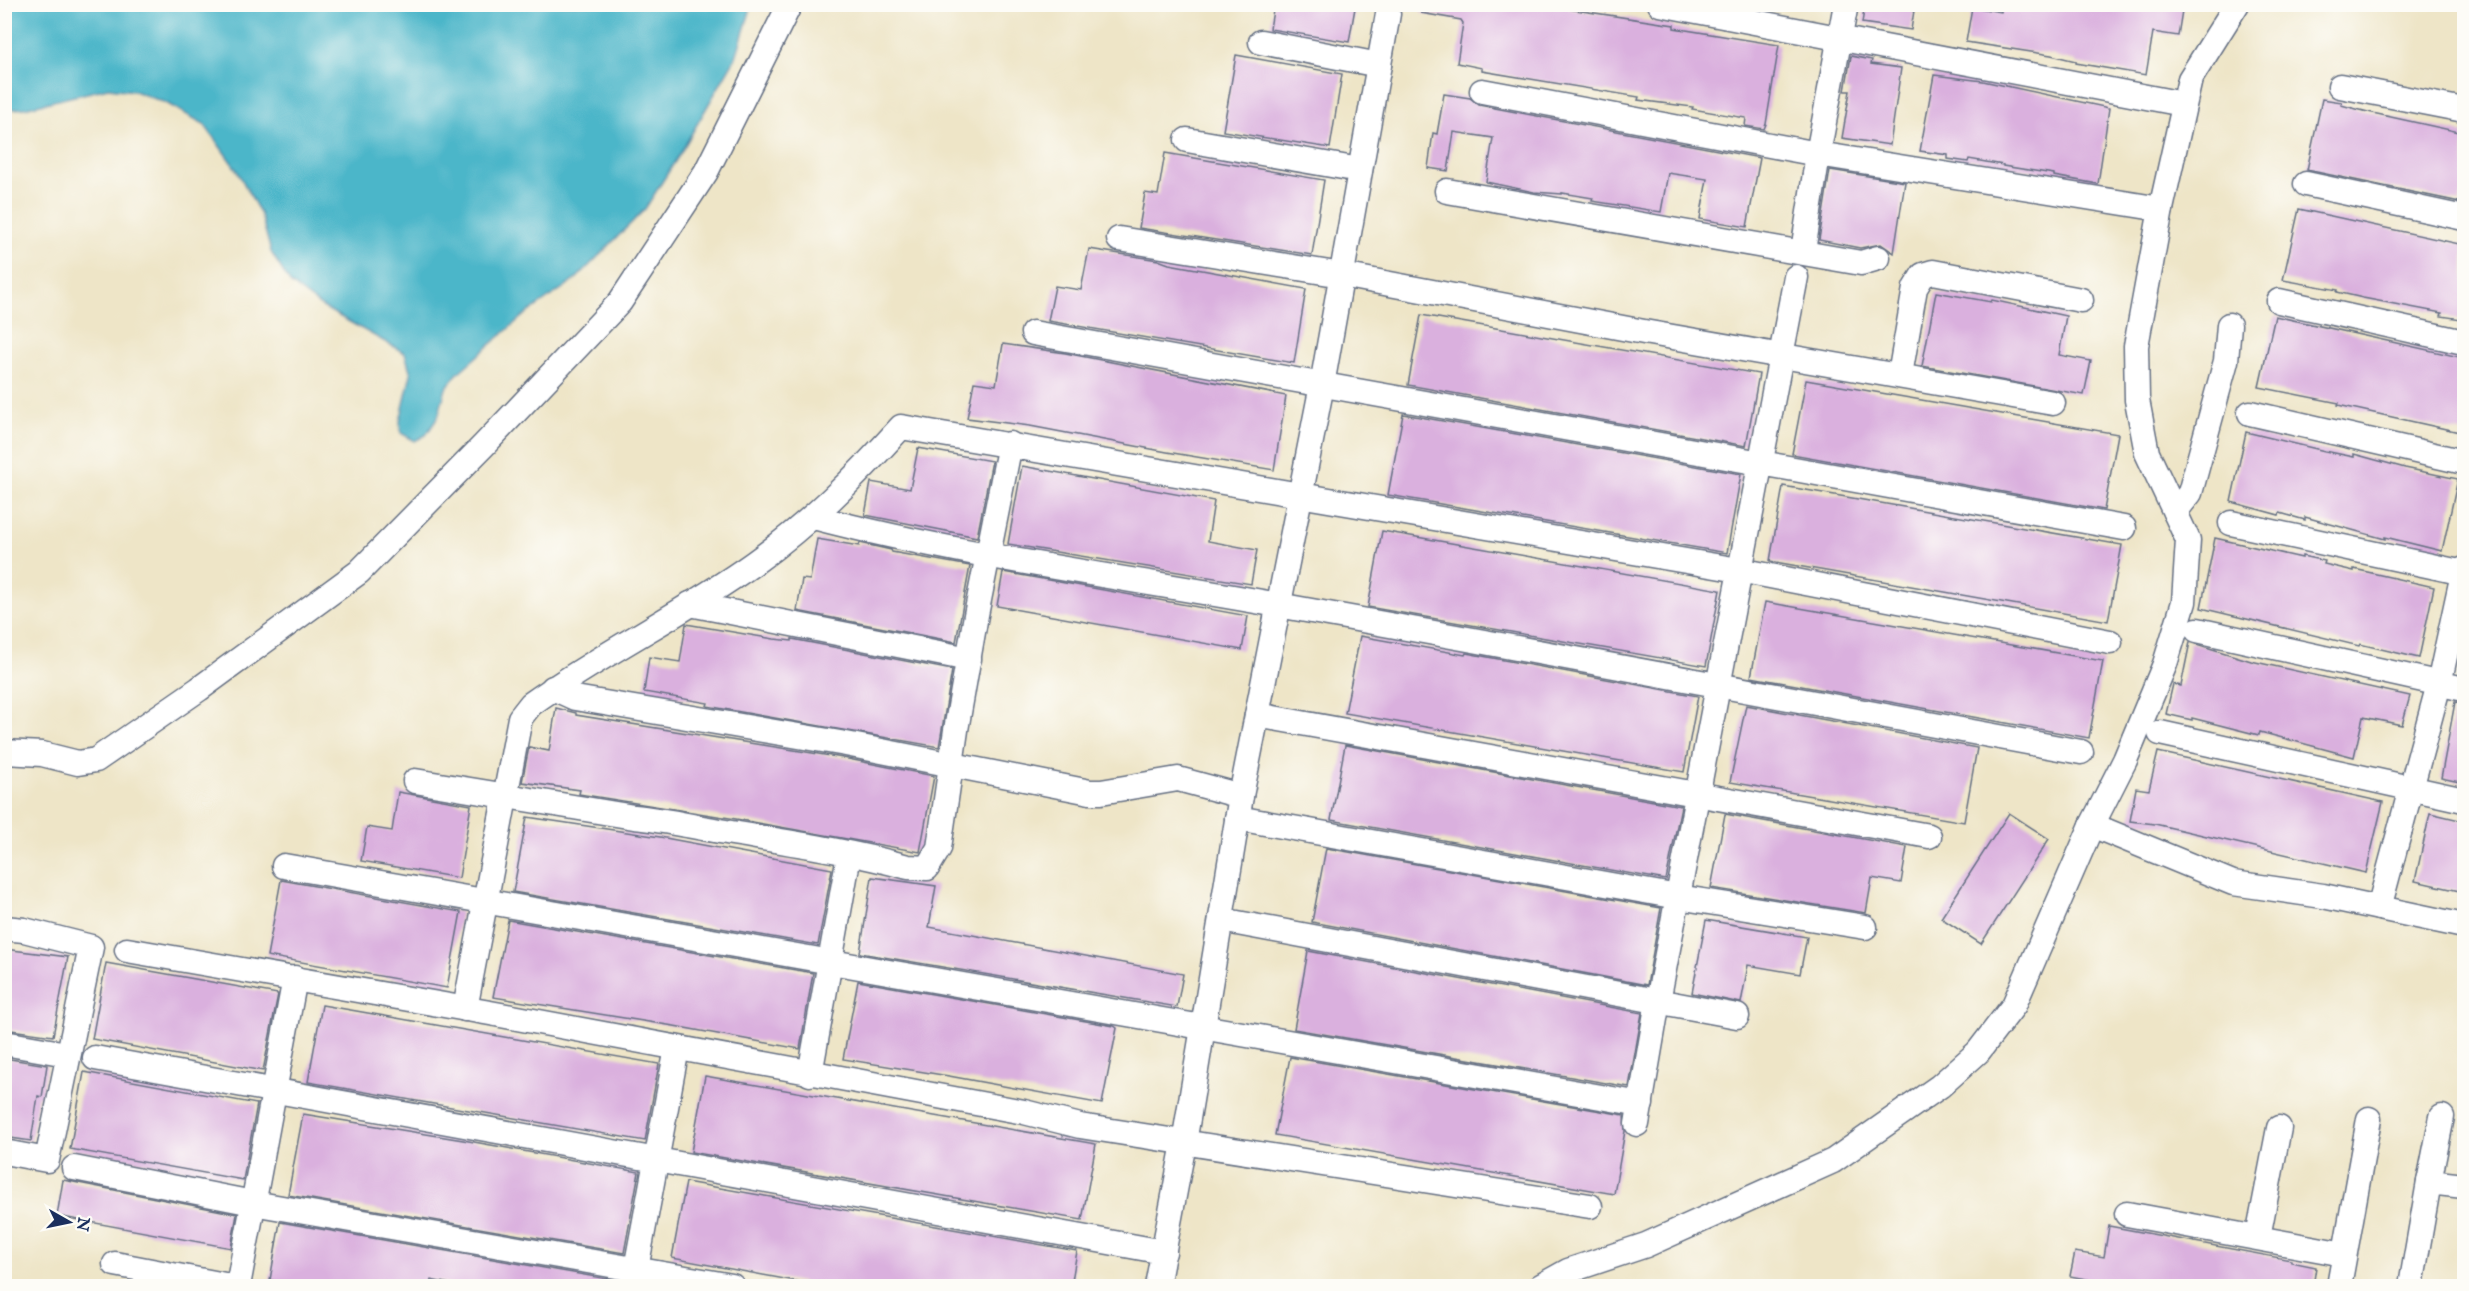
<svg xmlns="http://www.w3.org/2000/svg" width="2469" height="1291" font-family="'IM FELL English',serif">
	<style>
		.water { fill: #4cb6c9; stroke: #347294; stroke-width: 1.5 }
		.building { fill: #dab0de }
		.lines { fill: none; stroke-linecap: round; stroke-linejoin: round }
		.minor-casing { stroke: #656f83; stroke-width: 27 }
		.minor { stroke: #fff; stroke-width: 24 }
	</style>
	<rect width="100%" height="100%" fill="#fdfcf7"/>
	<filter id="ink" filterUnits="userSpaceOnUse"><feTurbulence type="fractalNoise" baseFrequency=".0167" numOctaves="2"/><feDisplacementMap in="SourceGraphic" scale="12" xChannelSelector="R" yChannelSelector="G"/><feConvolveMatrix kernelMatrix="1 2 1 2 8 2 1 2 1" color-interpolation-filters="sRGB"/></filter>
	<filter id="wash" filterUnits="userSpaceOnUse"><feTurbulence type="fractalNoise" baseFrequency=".008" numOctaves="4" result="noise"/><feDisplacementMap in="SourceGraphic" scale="24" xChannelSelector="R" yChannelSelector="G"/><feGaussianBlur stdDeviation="1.35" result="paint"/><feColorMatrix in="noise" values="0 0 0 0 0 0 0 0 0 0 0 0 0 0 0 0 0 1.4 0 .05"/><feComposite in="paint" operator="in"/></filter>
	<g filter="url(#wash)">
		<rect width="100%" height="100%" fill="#eee5c7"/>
		<polygon class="water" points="4,5 5,4 752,5 736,57 681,152 645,209 576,279 523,316 458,373 446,388 438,417 426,435 415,441 401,433 400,421 411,374 405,353 321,306 290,283 271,252 261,215 236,169 204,124 166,103 134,91 108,88 24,108 5,110"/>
		<g id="blocks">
			<g class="building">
				<polygon points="1274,4 1330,4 1355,8 1349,42 1270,29"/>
				<polygon points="1421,4 1558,4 1569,6 1569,9 1674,25 1674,28 1779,45 1766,124 1764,129 1745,126 1746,118 1692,109 1693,107 1638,100 1639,97 1482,71 1482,68 1457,63 1463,23 1461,20 1421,13"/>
				<polygon points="1865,4 1915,4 1911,30 1862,23"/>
				<polygon points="2002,4 2183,4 2178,36 2153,32 2146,75 2076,63 2076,61 2051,55 1966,42 1972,7 2001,12"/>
				<polygon points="1236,55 1342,74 1330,148 1223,131"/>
				<polygon points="1851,56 1872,60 1871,64 1901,68 1890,145 1842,138 1850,91 1845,91"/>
				<polygon points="1934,75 1983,81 2109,108 2098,184 2054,176 2054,174 2003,166 2003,165 1969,159 1968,162 1948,159 1948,155 1920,151"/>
				<polygon points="1444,94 1470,98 1479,105 1760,158 1747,227 1700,219 1707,179 1668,173 1661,212 1592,201 1593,198 1562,193 1562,194 1534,192 1486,182 1493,138 1454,132 1448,171 1428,168 1433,133 1437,134"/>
				<polygon points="2322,99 2342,102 2341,105 2368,112 2464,133 2464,178 2460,202 2307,170"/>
				<polygon points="1165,153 1324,180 1312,255 1139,228 1145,193 1158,195"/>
				<polygon points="1830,170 1905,182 1894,253 1881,244 1860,248 1819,240"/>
				<polygon points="2299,209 2464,245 2464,300 2461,319 2441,316 2442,313 2363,298 2337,292 2338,290 2283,280"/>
				<polygon points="1089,249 1158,260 1169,264 1306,289 1294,363 1048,321 1055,286 1081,290"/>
				<polygon points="1936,292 1991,302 1992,300 2066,316 2059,355 2091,361 2084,395 1922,366"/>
				<polygon points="1421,315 1759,374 1746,446 1408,385"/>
				<polygon points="2275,316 2464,358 2464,433 2338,405 2339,403 2259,387"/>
				<polygon points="1003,344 1065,353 1286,396 1274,470 1167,452 1030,426 967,418 974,382 996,385"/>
				<polygon points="1806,380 2118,434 2104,510 1792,454"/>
				<polygon points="1403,414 1741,474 1727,553 1388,495"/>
				<polygon points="2246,432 2325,451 2354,457 2354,454 2405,468 2458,479 2442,551 2385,537 2385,539 2305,517 2305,520 2280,513 2279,515 2231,502"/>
				<polygon points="918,448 992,461 977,537 865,515 871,482 910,489"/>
				<polygon points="1022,466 1214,501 1208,541 1257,550 1251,584 1008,544"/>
				<polygon points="1783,486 2122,545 2108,621 1770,561"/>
				<polygon points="1382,531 1720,590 1706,666 1368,607"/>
				<polygon points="2215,538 2302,558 2302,556 2325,561 2324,564 2354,571 2354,569 2434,587 2419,658 2360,644 2359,646 2201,608"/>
				<polygon points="817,539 859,546 860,543 891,550 892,552 970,566 956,642 797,611 802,579 810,580"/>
				<polygon points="1003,572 1248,616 1242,650 997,606"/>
				<polygon points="1765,602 2103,661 2089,738 1751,677"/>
				<polygon points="686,624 774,639 792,641 792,639 952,670 939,747 707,706 708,703 644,692 649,657 680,662"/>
				<polygon points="1360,636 1465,655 1466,653 1698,696 1684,772 1345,713"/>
				<polygon points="2190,642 2251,661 2410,696 2402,725 2363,717 2354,757 2260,732 2259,735 2192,718 2192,720 2166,714 2173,684 2181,686"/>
				<polygon points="2455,702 2464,703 2464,783 2441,778"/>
				<polygon points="1746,705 1977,748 1964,822 1730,782"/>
				<polygon points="556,708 576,713 576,715 843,758 934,776 920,852 736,819 579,794 580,790 522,782 529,747 549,751"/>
				<polygon points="1345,745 1681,806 1666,880 1331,820"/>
				<polygon points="2158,752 2383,802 2366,873 2155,824 2130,821 2136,788 2149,790"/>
				<polygon points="398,792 471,805 459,878 361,861 367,827 392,831"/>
				<polygon points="2009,813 2049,839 1981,944 1941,918"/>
				<polygon points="2430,813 2464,821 2464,892 2415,881"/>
				<polygon points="1725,814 1907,847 1901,883 1872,878 1866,913 1711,888"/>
				<polygon points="527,817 660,837 832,869 818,945 513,892"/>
				<polygon points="1326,848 1661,908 1647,985 1312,922"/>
				<polygon points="872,877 936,886 929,927 1183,974 1177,1007 860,953"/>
				<polygon points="281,880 461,912 447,988 267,956"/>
				<polygon points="508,920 813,973 800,1049 674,1026 493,997"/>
				<polygon points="1706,920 1807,937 1800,974 1748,965 1741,1003 1692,993"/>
				<polygon points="4,949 68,957 53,1036 4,1029"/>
				<polygon points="1308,951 1642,1013 1629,1087 1294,1029"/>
				<polygon points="106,963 278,994 263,1071 92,1039"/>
				<polygon points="858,981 1114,1026 1117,1028 1102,1104 949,1076 843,1059"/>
				<polygon points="322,1005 659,1064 645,1141 308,1082"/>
				<polygon points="1290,1057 1624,1115 1625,1131 1614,1194 1275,1135"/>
				<polygon points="4,1058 47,1065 42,1097 38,1096 31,1141 4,1137"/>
				<polygon points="84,1072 257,1104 243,1180 70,1149"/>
				<polygon points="705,1076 1096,1144 1082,1220 691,1152"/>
				<polygon points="303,1114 463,1140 639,1172 624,1253 288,1195"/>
				<polygon points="63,1180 237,1214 231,1248 57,1216"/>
				<polygon points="686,1182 1077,1251 1071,1287 1044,1283 1043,1287 828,1287 672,1258"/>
				<polygon points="280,1222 619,1281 618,1287 465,1287 431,1280 429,1287 306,1287 270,1280"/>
				<polygon points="2109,1226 2291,1260 2291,1262 2316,1267 2313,1287 2126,1287 2070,1276 2075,1252 2104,1257"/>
			</g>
		</g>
	</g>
	<g filter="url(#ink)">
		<use href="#blocks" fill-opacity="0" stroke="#656f83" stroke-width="1.5"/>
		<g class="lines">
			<defs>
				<g id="minor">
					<polyline points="1660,4 2183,104"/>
					<polyline points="1261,42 1379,65"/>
					<polyline points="2340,86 2464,110"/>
					<polyline points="1482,91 1818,154 2161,209"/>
					<polyline points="1187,140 1360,170"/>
					<polyline points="2306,184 2464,218"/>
					<polyline points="1447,191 1861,263 1878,258"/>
					<polyline points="1119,239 1342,275 1644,332 2053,403"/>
					<polyline points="1803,251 1818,154 1846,4"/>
					<polyline points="2279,301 2464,342"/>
					<polyline points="1033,333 2124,528"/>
					<polyline points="1900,375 1915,288 1923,275 1933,272 2081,300"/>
					<polyline points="2250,413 2464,462"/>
					<polyline points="2175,512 2190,493 2226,361 2229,325"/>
					<path d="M813 517C966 557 1123 577 1278 605 1546 652 1813 704 2081 752"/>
					<polyline points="2231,523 2464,573"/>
					<polyline points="690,604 969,659"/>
					<polyline points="2197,630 2464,689"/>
					<polyline points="553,688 575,698 846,744 1090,792 1101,792 1178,779 1241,796"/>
					<polyline points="1257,715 1929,836"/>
					<polyline points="2160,733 2464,800"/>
					<polyline points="4,752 42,754 78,763 96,760 199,689 359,572 484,445 620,302 706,172 790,4"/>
					<path d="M415 781 634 817C666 820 694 827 726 832 786 842 849 851 908 867L927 868 939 848 956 730 976 615 1010 444"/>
					<polyline points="1237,818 1678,897 1865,927"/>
					<polyline points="2092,825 2233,883 2323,896 2464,926"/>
					<polyline points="284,866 1641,1104"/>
					<polyline points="2379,908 2439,684 2464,569"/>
					<polyline points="1221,920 1737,1016"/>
					<polyline points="4,928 24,930 91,947 47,1160 4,1152"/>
					<polyline points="127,950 490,1013 1024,1112 1080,1126 1590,1206"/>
					<path d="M465 1009 520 718 531 704C602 653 683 614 754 563 810 523 856 477 901 427L1739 570 2110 642"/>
					<polyline points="4,1043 67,1054"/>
					<polyline points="95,1058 1164,1252"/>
					<polyline points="810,1074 849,855"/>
					<polyline points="1637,1124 1658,1001 1796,277"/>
					<polyline points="74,1168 253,1203 732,1286"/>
					<polyline points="2429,1182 2442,1117"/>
					<polyline points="2127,1214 2344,1254"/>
					<polyline points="2258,1237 2279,1128"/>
					<polyline points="115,1264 230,1286"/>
					<polyline points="633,1285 677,1048"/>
					<polyline points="238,1286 295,978"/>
					<polyline points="1157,1286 1184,1143 1241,796 1322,385 1388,14"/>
					<polyline points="1541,1286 1568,1271 1646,1245 1833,1161 1940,1086 1978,1052 2014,1005 2092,825 2125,760 2165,664 2184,602 2188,540 2147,453 2137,400 2136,346 2161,209 2190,79 2237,4"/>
					<polyline points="2339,1286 2369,1119"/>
					<polyline points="2411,1286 2429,1182 2464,1186"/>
				</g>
			</defs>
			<use href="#minor" class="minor-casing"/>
			<use href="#minor" class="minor"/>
		</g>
	</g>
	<rect width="2469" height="1291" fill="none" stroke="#fdfcf7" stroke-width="24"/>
	<g transform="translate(69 1222) rotate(99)" stroke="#fdfcf7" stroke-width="4.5" paint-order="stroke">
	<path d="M0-4.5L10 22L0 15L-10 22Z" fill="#1b2f5e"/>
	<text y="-9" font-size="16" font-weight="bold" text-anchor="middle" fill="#1b2f5e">N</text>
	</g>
</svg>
